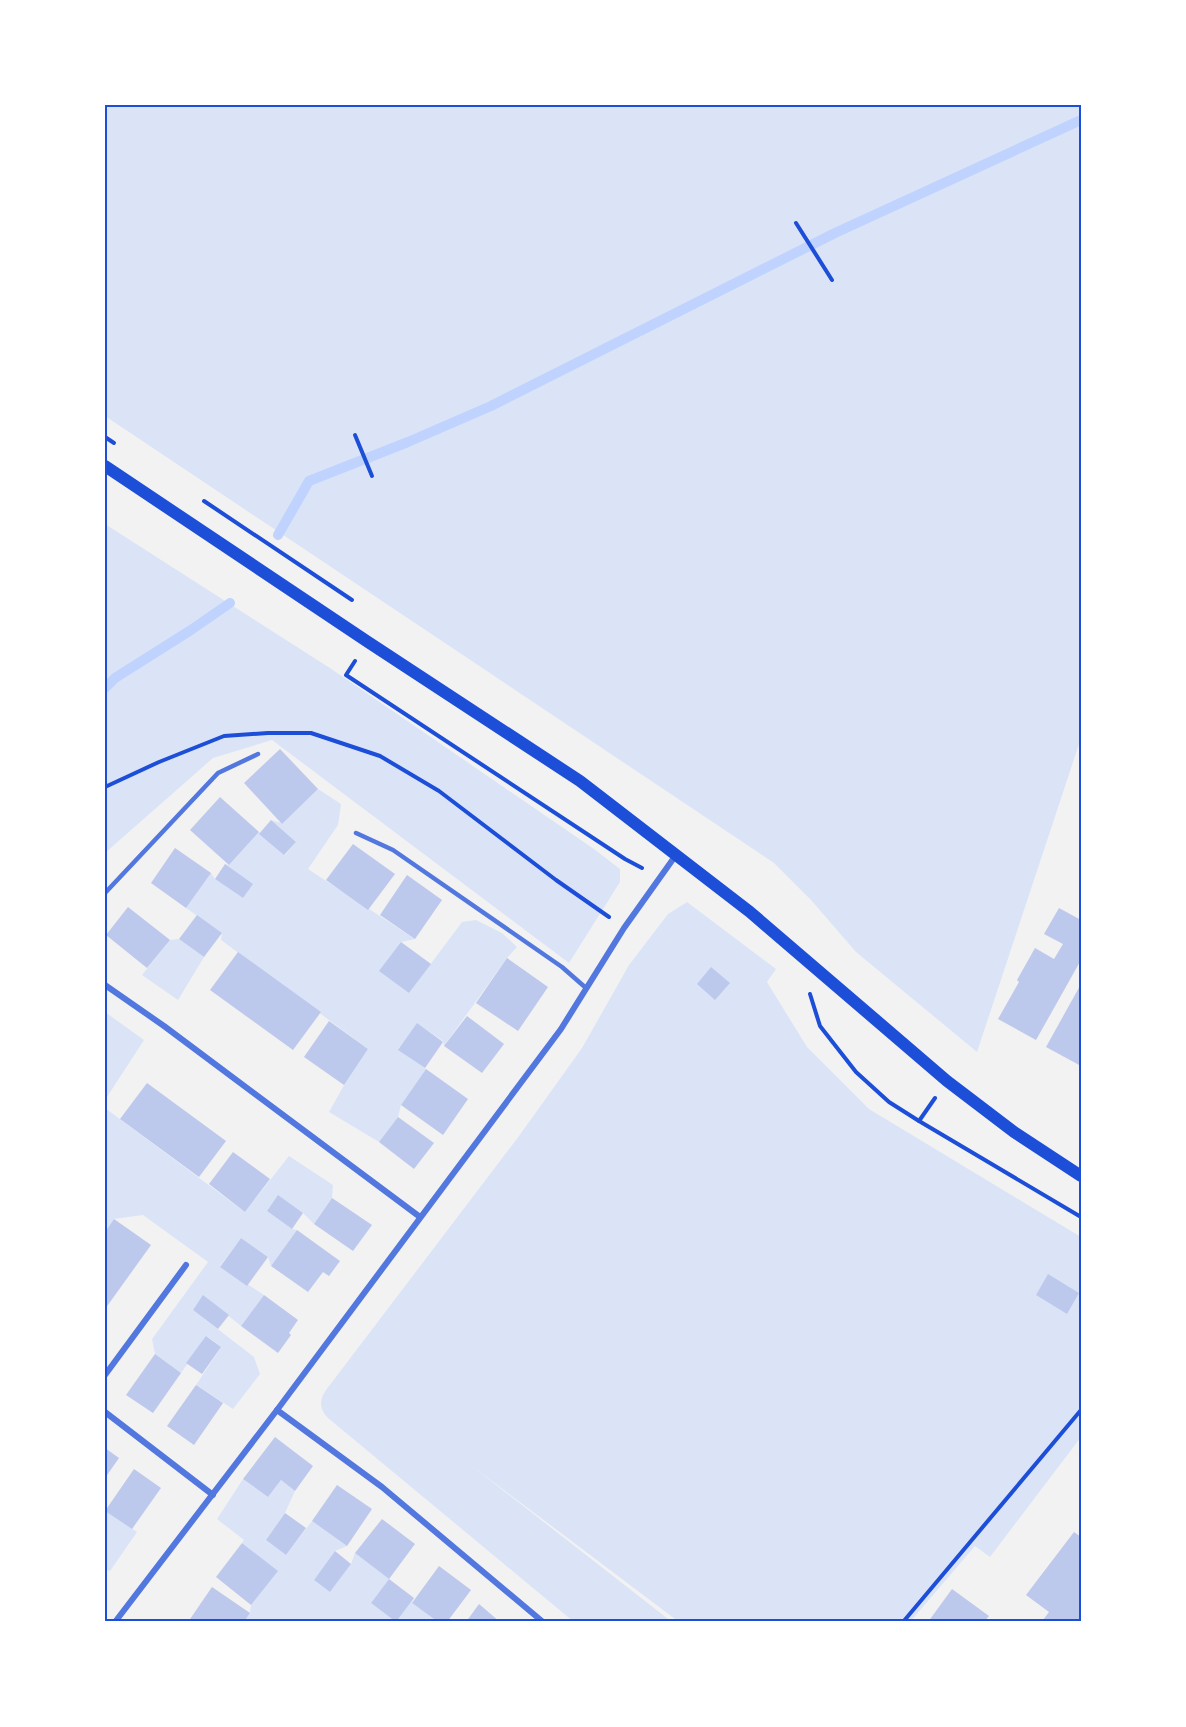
<svg xmlns="http://www.w3.org/2000/svg" width="1186" height="1727" font-family="Cabin,sans-serif">
	<style>
		.green { fill: #dbe4f7 }
		.lines { fill: none; stroke-linecap: round; stroke-linejoin: round }
		.stream { stroke: #bfd3fe; stroke-width: 10 }
		.building { fill: #bdc9ec }
		.path { stroke: #1d4ed8; stroke-width: 4 }
		.service { stroke: #5277de; stroke-width: 4.5 }
		.minor { stroke: #5277de; stroke-width: 6 }
		.secondary { stroke: #1d4ed8; stroke-width: 12 }
		.neatline { fill: none; stroke: #1d4ed8; stroke-width: 2 }
	</style>
	<rect width="100%" height="100%" fill="#f2f2f2"/>
	<g class="green">
		<polygon points="105,105 1081,105 1081,738 977,1052 856,952 811,900 774,863 105,416"/>
		<polygon points="105,524 333,670 594,849 620,869 620,882 569,963 272,740 213,758 105,853"/>
		<polygon points="318,789 341,804 338,825 308,869 415,939 401,942 409,993 462,922 476,920 502,933 517,947 507,958 444,1046 443,1041 418,1024 399,1050 426,1069 401,1105 398,1117 379,1142 329,1112 344,1085 368,1049 221,940 222,933 186,908 211,873 215,879 243,898 252,884 225,864 229,865 259,832 285,855 296,842 271,820 282,823"/>
		<path d="M687 902 776 969 767 982 807 1047 869 1109 1081 1237V1437L990 1557 975 1546 910 1622H679L472 1466 672 1622H574L328 1418C319 1409 319 1400 326 1390L519 1136 582 1048 629 965 668 914Z"/>
		<polygon points="179,939 204,957 178,1000 142,975 170,940"/>
		<polygon points="105,1012 144,1040 105,1100 107,1087 105,1086"/>
		<polygon points="105,1108 245,1212 289,1156 333,1185 332,1198 314,1224 303,1213 278,1196 267,1211 292,1229 297,1230 271,1266 268,1257 241,1238 220,1266 264,1295 241,1326 204,1296 193,1310 254,1357 260,1374 233,1409 196,1385 221,1347 207,1336 181,1373 155,1354 152,1339 208,1262 143,1215 114,1219 105,1232"/>
		<polygon points="243,1479 268,1497 281,1480 295,1491 285,1513 266,1540 286,1555 312,1521 347,1546 335,1551 314,1580 330,1592 351,1564 355,1553 389,1579 371,1603 396,1622 244,1622 250,1613 251,1605 277,1571 242,1543 244,1540 217,1519"/>
		<polygon points="105,1511 137,1532 110,1571 105,1569"/>
		<polygon points="414,1598 412,1603 438,1622 396,1622"/>
	</g>
	<g class="lines">
		<g class="stream">
			<polyline points="278,535 309,481 408,442 491,406 835,233 1081,120"/>
			<polyline points="105,688 115,678 191,630 230,603"/>
		</g>
	</g>
	<g class="building">
		<polygon points="280,749 318,789 282,824 244,783"/>
		<polygon points="220,797 259,832 229,865 190,830"/>
		<polygon points="271,820 296,842 284,855 259,834"/>
		<polygon points="353,844 395,874 368,910 326,880"/>
		<polygon points="175,848 211,873 186,908 151,883"/>
		<polygon points="225,864 253,884 243,898 215,879"/>
		<polygon points="407,875 442,900 415,939 380,915"/>
		<polygon points="128,907 170,940 147,968 106,935"/>
		<polygon points="1059,908 1081,920 1081,960 1036,1040 998,1019 1019,982 1017,980 1035,948 1054,959 1063,944 1044,934"/>
		<polygon points="197,915 222,933 204,957 179,939"/>
		<polygon points="401,942 431,964 409,993 379,971"/>
		<polygon points="238,952 321,1012 293,1050 210,990"/>
		<polygon points="507,958 548,987 518,1031 476,1003"/>
		<polygon points="711,967 730,983 715,1000 697,984"/>
		<polygon points="1081,984 1081,1066 1046,1047"/>
		<polygon points="467,1016 504,1044 482,1073 444,1046"/>
		<polygon points="329,1021 368,1049 344,1085 304,1057"/>
		<polygon points="417,1023 443,1042 425,1068 398,1050"/>
		<polygon points="426,1069 468,1099 443,1135 401,1105"/>
		<polygon points="147,1083 226,1141 199,1177 120,1119"/>
		<polygon points="398,1117 434,1143 414,1169 379,1142"/>
		<polygon points="233,1152 270,1179 245,1212 209,1184"/>
		<polygon points="278,1195 303,1213 292,1229 267,1211"/>
		<polygon points="332,1198 372,1225 353,1251 314,1224"/>
		<polygon points="114,1219 151,1245 105,1309 105,1232"/>
		<polygon points="297,1230 340,1261 329,1276 323,1272 308,1292 271,1266"/>
		<polygon points="241,1238 268,1257 247,1286 220,1267"/>
		<polygon points="1048,1274 1079,1293 1067,1314 1036,1295"/>
		<polygon points="203,1295 229,1315 218,1329 193,1310"/>
		<polygon points="264,1295 298,1320 289,1333 291,1335 278,1353 241,1326"/>
		<polygon points="206,1336 221,1347 202,1374 186,1363"/>
		<polygon points="155,1354 181,1373 153,1413 126,1395"/>
		<polygon points="196,1385 223,1403 194,1445 167,1426"/>
		<polygon points="275,1437 313,1466 295,1491 281,1480 268,1497 243,1479"/>
		<polygon points="105,1448 119,1458 105,1478"/>
		<polygon points="134,1469 161,1488 132,1529 105,1511"/>
		<polygon points="337,1485 372,1509 347,1546 312,1521"/>
		<polygon points="285,1513 306,1528 286,1555 266,1540"/>
		<polygon points="382,1519 415,1544 389,1579 355,1553"/>
		<polygon points="1074,1532 1081,1537 1081,1618 1078,1622 1045,1622 1043,1620 1049,1612 1026,1595"/>
		<polygon points="242,1543 278,1571 251,1605 216,1577"/>
		<polygon points="335,1551 351,1564 330,1592 314,1580"/>
		<polygon points="439,1566 471,1590 447,1622 438,1622 412,1603"/>
		<polygon points="389,1579 414,1598 396,1622 371,1603"/>
		<polygon points="212,1587 250,1613 244,1622 188,1622"/>
		<polygon points="952,1589 989,1616 984,1622 928,1622"/>
		<polygon points="479,1604 500,1622 466,1622"/>
	</g>
	<g class="lines">
		<g class="path">
			<polyline points="796,223 832,280"/>
			<polyline points="355,435 372,476"/>
			<polyline points="105,437 114,443"/>
			<polyline points="204,501 352,600"/>
			<polyline points="355,661 346,675 625,859 642,868"/>
			<polyline points="105,787 159,762 224,736 268,733 311,733 380,756 439,791 556,880 609,917"/>
			<polyline points="810,994 820,1026 856,1072 889,1102 919,1121"/>
			<polyline points="935,1098 919,1121 1081,1217"/>
			<polyline points="903,1622 1081,1410"/>
		</g>
		<g class="service">
			<polyline points="356,833 393,850 562,967 586,988"/>
			<polyline points="105,893 218,773 258,754"/>
		</g>
		<g class="minor">
			<polyline points="105,985 164,1026 420,1217"/>
			<polyline points="105,1375 186,1265"/>
			<polyline points="277,1410 382,1487 543,1622"/>
			<polyline points="105,1412 213,1495"/>
			<polyline points="115,1622 277,1410 561,1029 624,928 676,855"/>
		</g>
		<polyline class="secondary" points="105,466 368,642 580,781 750,912 947,1081 1014,1132 1081,1176"/>
	</g>
	<rect width="1186" height="1727" fill="none" stroke="#ffffff" stroke-width="213"/>
	<rect x="106" y="106" width="974" height="1514" class="neatline"/>
</svg>
